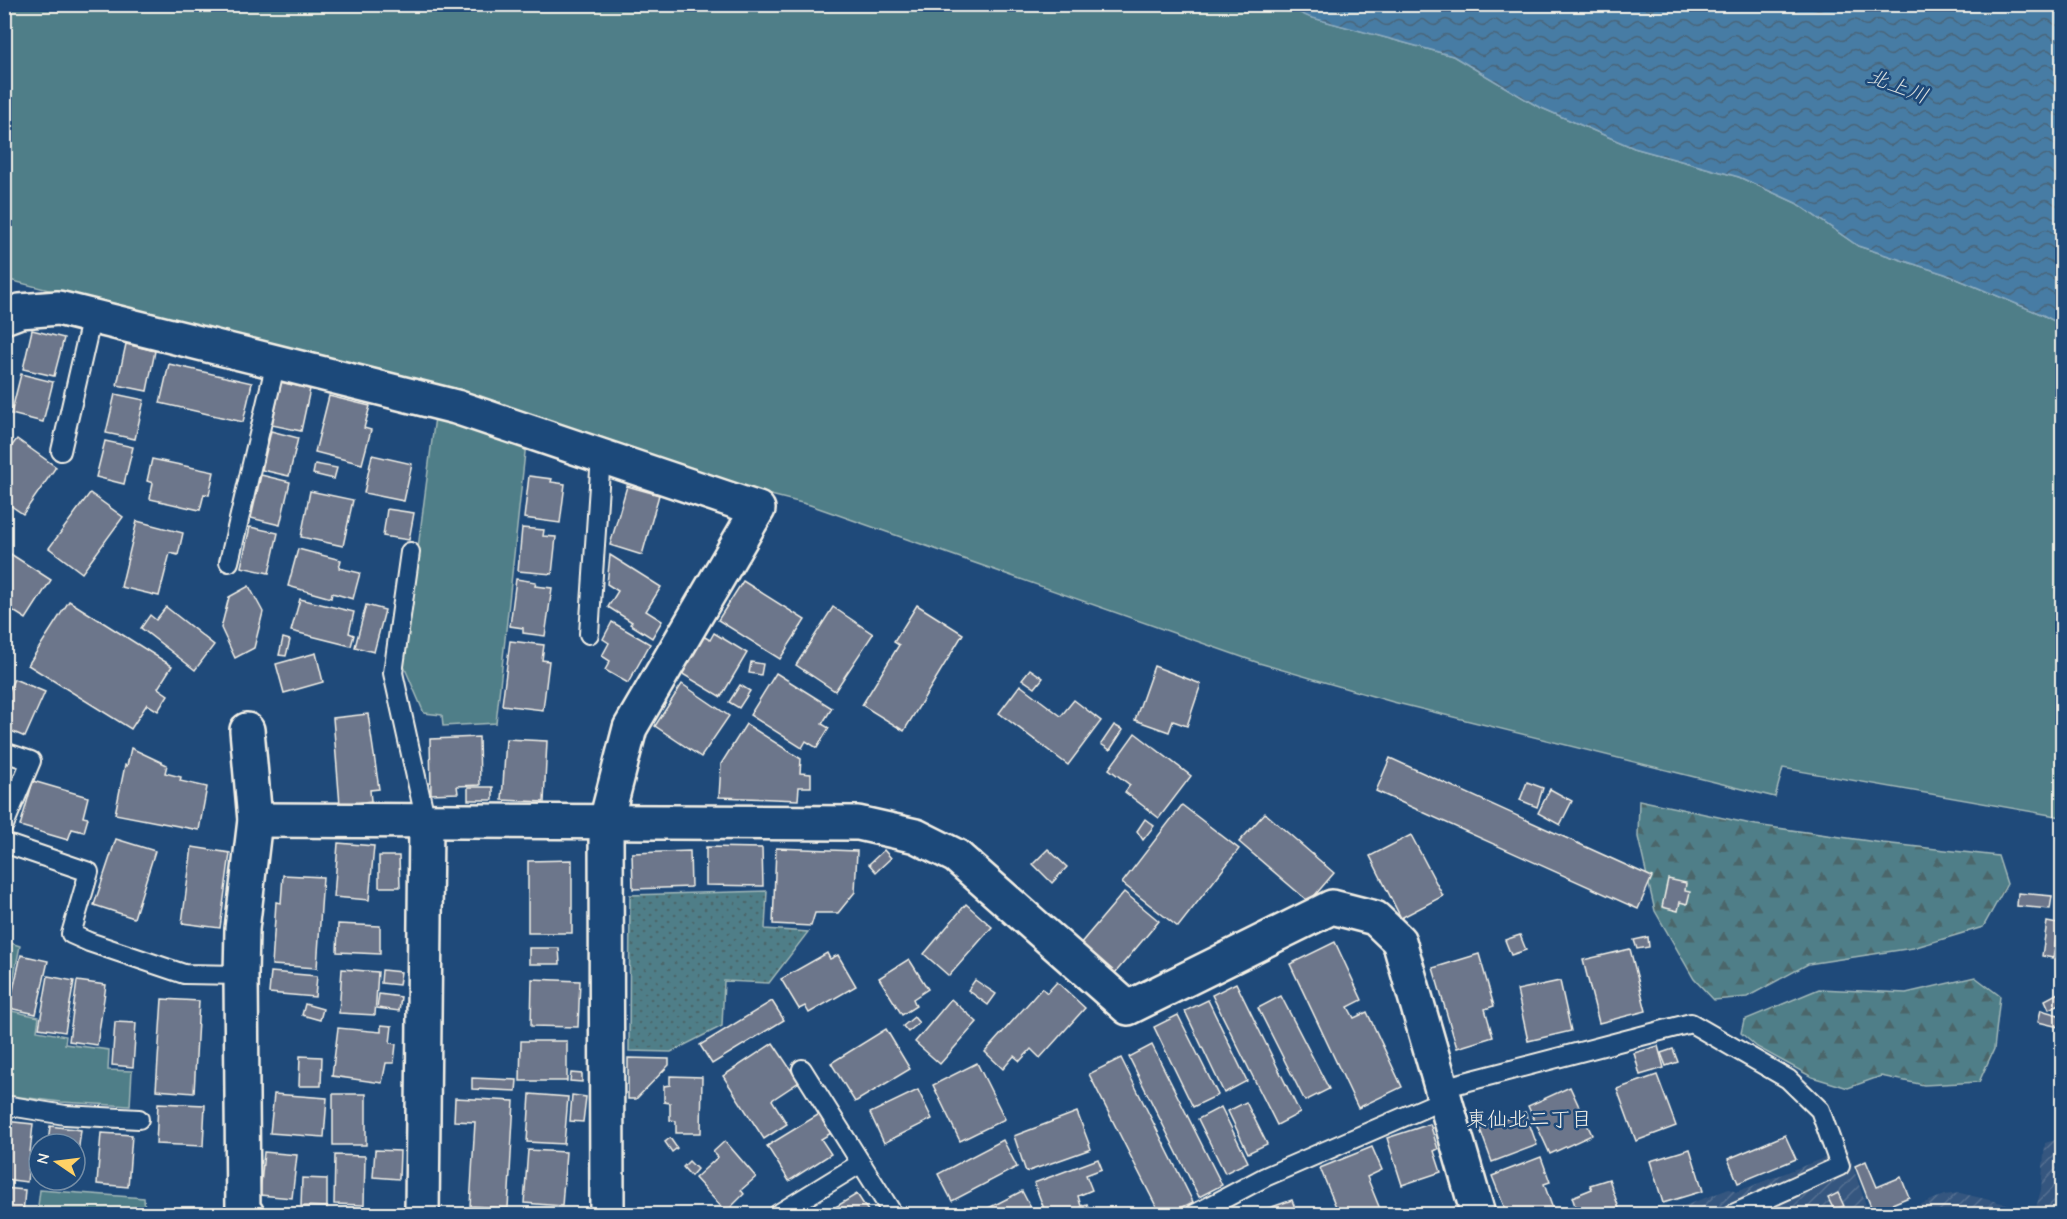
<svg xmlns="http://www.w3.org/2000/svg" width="2067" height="1219" font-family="'Comic Neue','Klee One',sans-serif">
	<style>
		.industrial { fill: url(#industrial-furrows) }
		.green { fill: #4f7e88; stroke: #a2b8b8; stroke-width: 1.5 }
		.forest { fill: url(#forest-firs); stroke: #a2b8b8; stroke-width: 1.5 }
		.park { fill: url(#park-dots); stroke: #a2b8b8; stroke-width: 1.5 }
		.water { fill: url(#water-waves); stroke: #8cabbf; stroke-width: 1.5 }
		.building { fill: #6c768b; stroke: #f4f1e8; stroke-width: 1.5 }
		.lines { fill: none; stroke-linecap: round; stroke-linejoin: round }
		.lane-casing { stroke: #f4f1e8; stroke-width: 22 }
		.street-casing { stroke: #f4f1e8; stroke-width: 38 }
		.lane { stroke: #1f4a7a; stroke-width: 18 }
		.street { stroke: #1f4a7a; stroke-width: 33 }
		.labels { text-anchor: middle; stroke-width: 5; stroke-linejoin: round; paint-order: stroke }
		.water-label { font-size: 21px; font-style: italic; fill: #dadfde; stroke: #1f4a7a }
		.neighbourhood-label { font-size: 21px; fill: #f4f1e8; stroke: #1f4a7a }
	</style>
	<defs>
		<pattern id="industrial-furrows" width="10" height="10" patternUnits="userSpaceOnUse" patternTransform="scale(1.5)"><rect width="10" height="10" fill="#36577f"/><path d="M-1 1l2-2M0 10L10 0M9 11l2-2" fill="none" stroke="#547091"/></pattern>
		<pattern id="forest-firs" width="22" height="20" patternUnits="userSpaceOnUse" patternTransform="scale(1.5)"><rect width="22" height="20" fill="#4f7e88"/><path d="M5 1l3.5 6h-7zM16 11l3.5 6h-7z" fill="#4c666a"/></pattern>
		<pattern id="park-dots" width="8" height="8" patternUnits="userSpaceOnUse" patternTransform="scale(1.5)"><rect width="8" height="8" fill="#4f7e88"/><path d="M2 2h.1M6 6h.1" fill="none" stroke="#4c666a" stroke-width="1.8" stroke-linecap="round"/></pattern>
		<pattern id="water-waves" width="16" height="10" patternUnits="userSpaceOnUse" patternTransform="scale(1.5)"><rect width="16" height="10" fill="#477ca4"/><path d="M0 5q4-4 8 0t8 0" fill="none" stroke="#48657a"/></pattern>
	</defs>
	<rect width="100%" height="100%" fill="#1f4a7a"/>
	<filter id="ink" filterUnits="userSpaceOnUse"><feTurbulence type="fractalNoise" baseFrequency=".0167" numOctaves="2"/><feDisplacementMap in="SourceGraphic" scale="12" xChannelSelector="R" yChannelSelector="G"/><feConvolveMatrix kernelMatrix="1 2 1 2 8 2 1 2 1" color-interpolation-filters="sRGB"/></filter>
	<g filter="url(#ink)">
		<g class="industrial">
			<polygon points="2062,1138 2062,1214 1897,1214 1944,1195 1960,1193 2035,1211 2041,1190 2045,1143"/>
			<polygon points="1847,1149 1869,1214 1662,1214 1729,1189 1736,1192"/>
		</g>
		<g class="green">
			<polygon points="1282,4 1310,17 1453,56 1537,106 1634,148 1739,177 1796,203 1858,246 1945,274 2041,314 2062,325 2062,817 1783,768 1775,797 1393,702 1259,663 810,505 735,486 467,396 5,279 4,5"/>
			<polygon points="435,417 526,443 496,723 443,726 442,715 424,713 403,664"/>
			<polygon points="5,941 20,946 7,1010 39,1017 37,1031 66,1036 65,1044 109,1050 108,1070 132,1071 130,1106 61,1102 5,1095"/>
			<polygon points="40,1190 144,1198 145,1214 37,1214"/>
		</g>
		<g class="forest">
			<polygon points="1639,800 1756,825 1883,843 1998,856 2007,884 1983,927 1913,948 1808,964 1747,997 1714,1000 1694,979 1655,911 1638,837"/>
			<polygon points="1975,977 2000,996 1994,1049 1979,1082 1924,1085 1881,1076 1848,1088 1812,1077 1757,1047 1741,1033 1744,1020 1819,989 1906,993"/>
		</g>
		<polygon class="park" points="767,891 765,929 808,932 769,983 724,981 722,1026 671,1052 629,1051 630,895"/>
		<polygon class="water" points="1282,5 2062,5 2062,325 2041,314 1945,274 1858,246 1796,203 1739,177 1634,148 1537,106 1453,56 1309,17"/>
		<g class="building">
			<polygon points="32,330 64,338 54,376 23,369"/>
			<polygon points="126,344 155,351 147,391 117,385"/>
			<polygon points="169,364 252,383 243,422 160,403"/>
			<polygon points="21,374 53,382 43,422 11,414"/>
			<polygon points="281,382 310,389 301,431 272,425"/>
			<polygon points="115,394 144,400 135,439 106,433"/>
			<polygon points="329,396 370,406 364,428 371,430 362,464 315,452"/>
			<polygon points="271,431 298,438 289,476 262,470"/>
			<polygon points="17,439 56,467 23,514 4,501 4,456"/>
			<polygon points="105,441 133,447 124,484 96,477"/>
			<polygon points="372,455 412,464 404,501 364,493"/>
			<polygon points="152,459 214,472 209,495 204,494 200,510 150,499 153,483 147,481"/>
			<polygon points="315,464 337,468 334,479 313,474"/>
			<polygon points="261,475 290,482 280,525 251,518"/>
			<polygon points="529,476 552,479 551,482 565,484 560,523 524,518"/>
			<polygon points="627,486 659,495 642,555 610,545"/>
			<polygon points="310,491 353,500 343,546 301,537"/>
			<polygon points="90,493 123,517 82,573 49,548"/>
			<polygon points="387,509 414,513 409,540 383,536"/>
			<polygon points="137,521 183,533 178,555 170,553 159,596 121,587"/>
			<polygon points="250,527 278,533 269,573 241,567"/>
			<polygon points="522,528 544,530 543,536 556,537 552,574 518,571"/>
			<polygon points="298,549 341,560 339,568 360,573 353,599 332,593 331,598 288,586"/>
			<polygon points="6,551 51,580 26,619 4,605 4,554"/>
			<polygon points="610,555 661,587 646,611 662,621 652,638 630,624 632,622 608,607 618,591 607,584"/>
			<polygon points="516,579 536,582 535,586 552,588 545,636 523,633 523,628 510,626"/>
			<polygon points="743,581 805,620 780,659 718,620"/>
			<polygon points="249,586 263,612 254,648 235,658 221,628 229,597"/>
			<polygon points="300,599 354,612 349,633 354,635 351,646 291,631"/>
			<polygon points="69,601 172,666 158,688 168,695 158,711 147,704 131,729 28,665"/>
			<polygon points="366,605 385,610 374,652 355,647"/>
			<polygon points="917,605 963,634 904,731 862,705 899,645 894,642"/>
			<polygon points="166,607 214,645 195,670 141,628 150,615 156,620"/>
			<polygon points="833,607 873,634 835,691 796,665"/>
			<polygon points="612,622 650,644 628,683 605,670 610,661 602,656 609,643 603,639"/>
			<polygon points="4,627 12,630 4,655"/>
			<polygon points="714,633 747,653 721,697 681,673 703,636 710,640"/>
			<polygon points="283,638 290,640 286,656 279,655"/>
			<polygon points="510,641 544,645 542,660 549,661 543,710 502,705"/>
			<polygon points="316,653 323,682 284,693 276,664"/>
			<polygon points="751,662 763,664 761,675 749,673"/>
			<polygon points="1154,666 1201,684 1187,726 1173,721 1169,732 1135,720"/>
			<polygon points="1030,669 1043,678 1035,688 1022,679"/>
			<polygon points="776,673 832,708 822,724 829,728 817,748 806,741 802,748 750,715"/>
			<polygon points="14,679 45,692 25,737 4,728 4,701"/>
			<polygon points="682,684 729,716 701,757 655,726"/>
			<polygon points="740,685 750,691 739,708 729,702"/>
			<polygon points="1020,685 1061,716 1074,700 1101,721 1068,765 999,713"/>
			<polygon points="368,714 379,789 370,790 371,801 340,805 333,718"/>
			<polygon points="746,724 801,759 800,773 811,774 811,787 799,787 798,800 719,797 721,764"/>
			<polygon points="1114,725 1123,730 1110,750 1101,744"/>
			<polygon points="1135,733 1191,776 1159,818 1125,792 1130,785 1109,769"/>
			<polygon points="479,737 480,785 457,786 458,793 431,794 430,739"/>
			<polygon points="506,739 547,741 544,802 502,800"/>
			<polygon points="131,748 167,765 165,773 181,777 180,781 207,787 199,830 115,814 125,765 127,766"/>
			<polygon points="1390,758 1652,877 1638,909 1376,791"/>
			<polygon points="33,781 88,797 83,817 88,818 84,832 72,829 68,840 20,826"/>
			<polygon points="1527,782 1543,788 1537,807 1520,800"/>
			<rect x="468" y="787" width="25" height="13"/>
			<polygon points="1550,789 1572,801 1560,825 1538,813"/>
			<polygon points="1182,805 1239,849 1178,927 1122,883"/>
			<polygon points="1265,813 1334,873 1309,902 1239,842"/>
			<polygon points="1145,819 1154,826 1143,840 1137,831"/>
			<polygon points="1411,835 1443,896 1401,918 1370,856"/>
			<polygon points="116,839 155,851 134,918 94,905"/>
			<polygon points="338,843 374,846 369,900 334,897"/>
			<polygon points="192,847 230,853 220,928 182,923"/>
			<polygon points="706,847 762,848 763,886 706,885"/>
			<polygon points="776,848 857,851 855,892 838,913 815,913 811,926 773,924"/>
			<polygon points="1048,849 1067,867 1052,883 1033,864"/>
			<polygon points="884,850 891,858 876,872 869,864"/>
			<polygon points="690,851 691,887 633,889 632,853"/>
			<polygon points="379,856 399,856 400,887 379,887"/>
			<polygon points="572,860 572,933 528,933 528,861"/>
			<polygon points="283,875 323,877 317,968 272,965 276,902 281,903"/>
			<polygon points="1668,879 1686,883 1685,891 1690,892 1687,904 1680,902 1678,911 1662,907"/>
			<polygon points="1124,892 1159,921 1115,973 1080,944"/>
			<polygon points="2018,893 2052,896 2050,909 2017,906"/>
			<polygon points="966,904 992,927 949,976 924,954"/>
			<polygon points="2047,922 2058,924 2053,958 2042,956"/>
			<polygon points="338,924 380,926 380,954 337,952"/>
			<polygon points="1520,935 1526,950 1511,955 1505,940"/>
			<polygon points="1648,937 1649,947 1637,949 1634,940"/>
			<polygon points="1335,942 1362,1000 1348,1007 1354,1018 1367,1012 1402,1087 1358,1108 1290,964"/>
			<polygon points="529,948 559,948 560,964 529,964"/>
			<polygon points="1630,949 1646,1011 1599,1023 1583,960"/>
			<polygon points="827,953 830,959 838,955 856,986 809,1013 805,1006 799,1009 781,979"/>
			<polygon points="1479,954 1494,1006 1485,1009 1493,1037 1457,1048 1433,968"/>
			<polygon points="21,955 48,961 36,1014 9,1008"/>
			<polygon points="909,959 928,989 913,999 916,1006 902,1015 879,978"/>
			<polygon points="342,969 378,972 375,1015 339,1013"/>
			<polygon points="382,970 401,972 399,985 381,983"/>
			<polygon points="271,972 317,976 315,997 269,993"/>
			<polygon points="48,976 74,981 65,1032 39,1028"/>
			<polygon points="532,979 580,981 578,1027 531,1026"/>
			<polygon points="975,980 996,994 988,1005 968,990"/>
			<polygon points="77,981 106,985 97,1045 69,1041"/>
			<polygon points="1560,981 1571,1031 1528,1041 1517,990"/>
			<polygon points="1057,982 1085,1008 1040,1058 1031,1049 1020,1061 1014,1056 1003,1069 985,1052 1042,988 1047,993"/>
			<polygon points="1236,983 1300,1113 1277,1125 1212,995"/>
			<polygon points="2062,991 2062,1003 2049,1009 2045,1000"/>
			<polygon points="379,994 401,997 399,1011 377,1008"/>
			<polygon points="1281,996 1329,1089 1305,1101 1258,1008"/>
			<polygon points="162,999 199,1001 194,1093 156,1090"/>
			<polygon points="951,999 977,1022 940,1064 915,1042"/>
			<polygon points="1208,1000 1247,1081 1224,1093 1185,1011"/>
			<polygon points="772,1001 784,1020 712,1064 700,1045"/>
			<polygon points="305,1004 323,1009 320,1020 302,1015"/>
			<polygon points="2041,1010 2062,1016 2059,1027 2038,1022"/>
			<polygon points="1178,1015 1218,1095 1193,1107 1154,1027"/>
			<polygon points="914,1017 919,1023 908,1032 903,1026"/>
			<polygon points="115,1022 136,1023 133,1067 112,1065"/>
			<polygon points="381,1025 392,1026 390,1043 396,1044 394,1063 386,1063 382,1083 332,1076 338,1028 381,1032"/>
			<polygon points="886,1029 910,1069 855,1102 831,1063"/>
			<polygon points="521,1041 567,1041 567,1081 520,1081"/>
			<polygon points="773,1043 799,1082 772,1100 787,1124 764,1139 723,1076"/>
			<polygon points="1152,1045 1222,1185 1199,1197 1129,1057"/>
			<polygon points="1658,1046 1664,1068 1640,1075 1634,1053"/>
			<polygon points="1673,1049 1678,1062 1666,1066 1661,1053"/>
			<polygon points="300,1056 322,1057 321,1086 299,1086"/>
			<polygon points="628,1058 669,1059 669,1065 636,1099 628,1099"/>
			<polygon points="1121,1058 1193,1202 1169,1214 1160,1214 1089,1074"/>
			<polygon points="977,1063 1005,1119 960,1141 933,1085"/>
			<polygon points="571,1073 582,1074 582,1082 570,1081"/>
			<polygon points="1657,1075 1676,1126 1636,1141 1617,1089"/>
			<polygon points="670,1076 702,1077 701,1133 676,1133 676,1121 670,1120 670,1103 664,1102 664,1086 670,1085"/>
			<polygon points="472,1078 517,1080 516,1091 472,1089"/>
			<polygon points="1570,1087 1592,1135 1550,1154 1528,1106"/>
			<polygon points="918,1090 932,1119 884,1143 870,1113"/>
			<polygon points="274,1094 327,1098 324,1137 270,1133"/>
			<rect x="333" y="1094" width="33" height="51"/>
			<polygon points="530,1094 568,1097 564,1144 527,1142"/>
			<polygon points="572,1095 586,1097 583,1122 570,1121"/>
			<polygon points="455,1098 514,1101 508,1208 470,1206 475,1122 454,1121"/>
			<polygon points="1246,1102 1267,1144 1248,1153 1228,1111"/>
			<polygon points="158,1103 205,1105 203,1146 156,1144"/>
			<polygon points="1221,1107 1248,1162 1225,1173 1198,1119"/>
			<polygon points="1077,1112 1091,1149 1026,1172 1014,1136"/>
			<polygon points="1525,1112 1537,1145 1492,1162 1480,1129"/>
			<polygon points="821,1113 833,1132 821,1139 831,1154 789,1181 767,1146"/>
			<polygon points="4,1121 33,1124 27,1182 4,1179"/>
			<polygon points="1430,1124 1438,1149 1434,1151 1441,1172 1402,1185 1387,1138"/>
			<polygon points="50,1126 81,1130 75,1177 75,1144 48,1144"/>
			<polygon points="101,1133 132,1135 128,1187 97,1184"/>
			<polygon points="1785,1135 1796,1159 1738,1183 1728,1159"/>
			<polygon points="670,1138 677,1148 672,1152 665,1142"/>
			<polygon points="1003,1140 1017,1167 952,1201 938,1174"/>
			<polygon points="725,1141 756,1177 741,1190 744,1194 726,1212 695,1178 718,1157 713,1152"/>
			<polygon points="1372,1147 1382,1170 1367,1177 1380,1209 1366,1214 1339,1214 1320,1168"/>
			<polygon points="1690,1149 1703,1191 1663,1203 1650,1161"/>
			<polygon points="375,1150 400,1151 399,1179 373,1177"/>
			<polygon points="528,1150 566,1152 562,1206 524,1203"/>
			<polygon points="264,1152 297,1155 292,1198 260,1195"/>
			<polygon points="335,1155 365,1156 364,1205 334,1204"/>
			<polygon points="1541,1157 1550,1182 1544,1184 1553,1209 1537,1214 1507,1214 1492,1176"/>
			<polygon points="1098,1159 1102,1169 1086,1175 1092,1190 1078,1196 1081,1206 1087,1204 1091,1214 1046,1214 1034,1183"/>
			<polygon points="689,1161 697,1169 691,1176 683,1167"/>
			<polygon points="1866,1161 1877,1187 1901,1177 1909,1197 1873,1212 1855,1166"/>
			<polygon points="302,1178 327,1179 327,1207 301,1206"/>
			<polygon points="1609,1179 1621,1214 1578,1214 1572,1197 1592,1189 1590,1185"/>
			<polygon points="43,1180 75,1180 74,1185"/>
			<polygon points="4,1188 25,1190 23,1214 4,1214"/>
			<polygon points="1022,1191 1034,1214 977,1214"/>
			<polygon points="1838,1193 1844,1206 1834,1210 1828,1198"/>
			<polygon points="857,1194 870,1214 824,1214"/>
			<polygon points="1292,1200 1297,1214 1252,1214"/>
		</g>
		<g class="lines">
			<defs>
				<g id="lane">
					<polyline points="61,451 92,316"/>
					<polyline points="410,552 393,673 426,822"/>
					<polyline points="229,562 276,362"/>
					<polyline points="589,634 601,456"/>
					<polyline points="4,752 31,761 4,825"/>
					<polyline points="4,843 89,872 71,934 89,942 184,974 241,975"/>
					<polyline points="802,1069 893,1214"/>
					<polyline points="1442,1088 1691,1023 1788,1079 1820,1110 1840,1166 1733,1214"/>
					<polyline points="4,1105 65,1115 139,1119"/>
					<polyline points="778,1214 861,1163"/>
					<polyline points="1195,1214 1265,1177 1445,1099"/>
				</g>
				<g id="street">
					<polyline points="4,317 20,311 58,308 276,362 456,407 758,509 630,728 606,821 607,1214"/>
					<polyline points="247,730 255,820 242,929 241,975 243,1214 247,1214"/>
					<polyline points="255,820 858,823 916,836 956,856 1128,1008 1332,907 1375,918 1399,941 1478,1214"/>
					<polyline points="422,1214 426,822"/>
				</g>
			</defs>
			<use href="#lane" class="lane-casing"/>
			<use href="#street" class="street-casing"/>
			<use href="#lane" class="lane"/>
			<use href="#street" class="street"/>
		</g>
	</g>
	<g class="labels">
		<g class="water-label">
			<text transform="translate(1898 86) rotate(21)" y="7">北上川</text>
		</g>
		<g class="neighbourhood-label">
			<text x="1529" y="1126">東仙北二丁目</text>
		</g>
	</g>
	<rect width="2067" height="1219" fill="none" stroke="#1f4a7a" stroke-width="24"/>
	<rect x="12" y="12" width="2043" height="1195" fill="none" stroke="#f4f1e8" stroke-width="2" filter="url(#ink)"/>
	<g transform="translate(57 1162) rotate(284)"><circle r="28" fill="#1f4a7a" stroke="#748da6" stroke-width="1.5"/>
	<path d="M0-4.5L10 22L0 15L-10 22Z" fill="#ffd166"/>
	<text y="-9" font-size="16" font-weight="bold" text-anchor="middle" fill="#f4f1e8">N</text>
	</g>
</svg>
